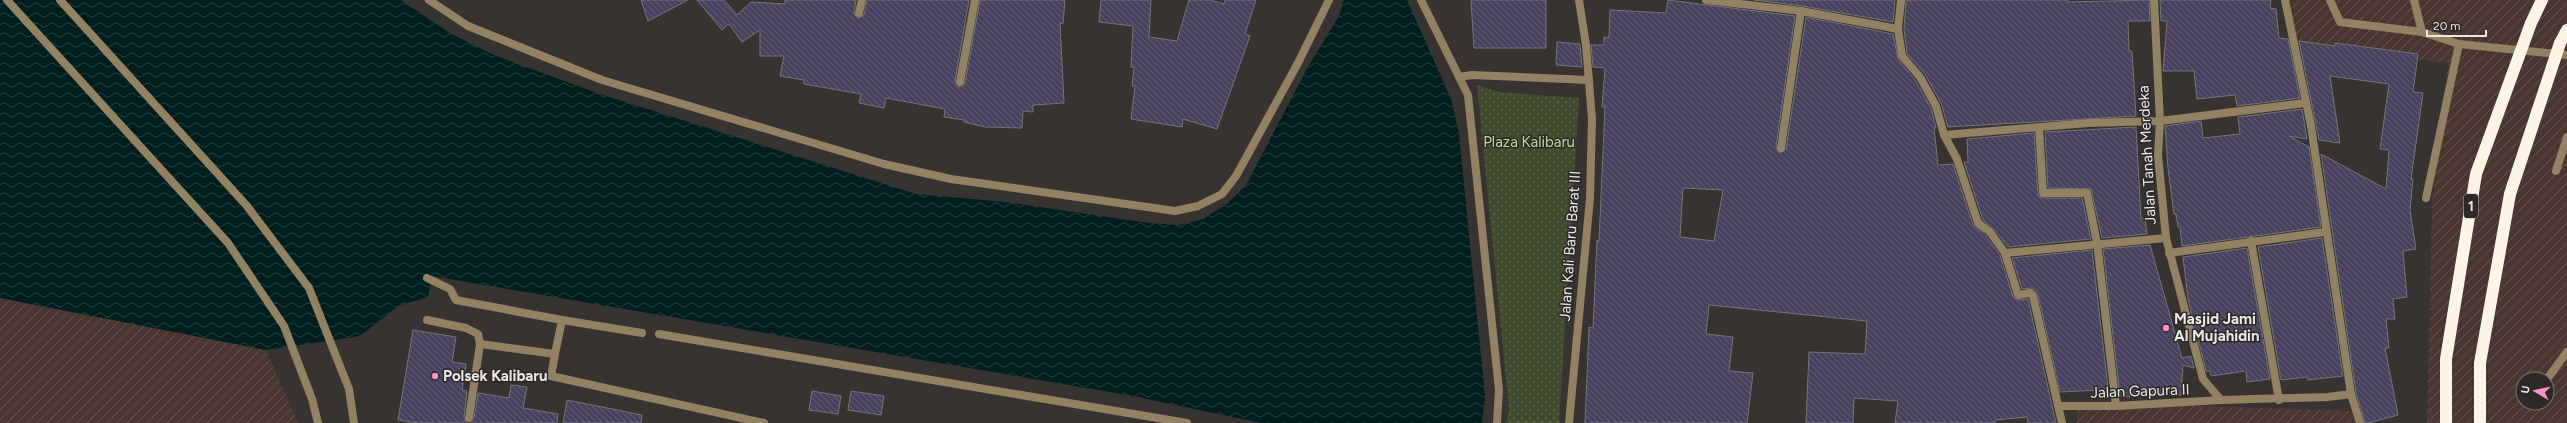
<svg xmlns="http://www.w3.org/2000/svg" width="2567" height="423" font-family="Figtree,sans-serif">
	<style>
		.industrial { fill: url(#industrial-furrows); fill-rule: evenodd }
		.park { fill: url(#park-dots) }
		.water { fill: url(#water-waves) }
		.building { fill: url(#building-back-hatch); stroke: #757477; fill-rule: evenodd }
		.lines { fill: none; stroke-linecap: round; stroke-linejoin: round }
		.service { stroke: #928263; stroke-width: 8 }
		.minor { stroke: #928263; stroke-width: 8 }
		.motorway-bridge { stroke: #fcf5e5; stroke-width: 12 }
		.poi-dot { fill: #fc8fc3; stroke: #2c2927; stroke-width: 1.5 }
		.labels { text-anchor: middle; stroke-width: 3; stroke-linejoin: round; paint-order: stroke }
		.shield { fill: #2c2927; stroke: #b1afad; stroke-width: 1 }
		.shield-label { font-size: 14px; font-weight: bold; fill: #eae8e7 }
		.park-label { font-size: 15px; fill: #c0d69f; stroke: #2c2927 }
		.street-label { font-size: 15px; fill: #eae8e7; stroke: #2c2927 }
		.poi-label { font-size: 15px; font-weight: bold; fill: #eae8e7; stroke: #2c2927; text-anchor: start }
	</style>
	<defs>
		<pattern id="industrial-furrows" width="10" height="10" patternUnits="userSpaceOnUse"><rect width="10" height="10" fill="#4a3631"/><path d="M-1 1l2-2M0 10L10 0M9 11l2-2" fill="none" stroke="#64534f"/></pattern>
		<pattern id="park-dots" width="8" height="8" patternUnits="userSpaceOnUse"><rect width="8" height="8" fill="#404b2f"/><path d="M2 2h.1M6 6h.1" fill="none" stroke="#5c654d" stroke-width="1.8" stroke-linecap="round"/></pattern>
		<pattern id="water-waves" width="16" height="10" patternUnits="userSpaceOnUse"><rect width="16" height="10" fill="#001e20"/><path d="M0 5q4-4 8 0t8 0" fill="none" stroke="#253f40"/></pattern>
		<pattern id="building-back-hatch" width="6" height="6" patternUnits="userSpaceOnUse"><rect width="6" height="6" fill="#49425e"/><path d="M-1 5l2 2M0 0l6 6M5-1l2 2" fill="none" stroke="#635d75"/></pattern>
	</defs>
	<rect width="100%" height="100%" fill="#363331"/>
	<g class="industrial">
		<path d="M2289 0H2567V423H2427L2432 202 2448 63 2293 47ZM2523 379H2547V403H2523Z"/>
		<polygon points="0,298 266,350 298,423 0,423"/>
		<polygon points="2077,402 2352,411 2354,423 2077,423"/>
	</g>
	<polygon class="park" points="1477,85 1499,92 1579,98 1559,423 1506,423 1509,409"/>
	<polygon class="water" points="0,0 401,0 448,32 494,55 597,93 916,194 1006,202 1149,223 1179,225 1203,219 1227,204 1246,185 1308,67 1339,16 1344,0 1407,0 1451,99 1459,133 1485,397 1482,423 1261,423 1133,396 432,276 428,297 398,306 360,336 266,350 0,298"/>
	<g class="building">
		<polygon points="641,0 688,0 648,21"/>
		<polygon points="697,0 724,0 737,15 751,2 785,4 785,0 856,0 854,14 858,18 864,15 867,0 969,0 955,81 959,87 965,83 980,0 1065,0 1063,24 1060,23 1064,103 1033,105 1033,112 1023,111 1022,128 985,127 964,122 964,120 944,117 945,109 886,98 884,108 859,103 861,94 804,84 804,80 780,76 784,56 760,56 760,30 742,42 729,24 722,30"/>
		<polygon points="1101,0 1151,0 1149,37 1177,41 1189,0 1210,0 1224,4 1225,0 1256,0 1245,34 1250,36 1217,129 1183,119 1182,127 1131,119 1135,86 1132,86 1134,67 1131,67 1133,26 1099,22"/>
		<polygon points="1471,0 1546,0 1546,48 1474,48"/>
		<path d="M1668 0 1795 16 1776 147 1780 153 1786 149 1806 17 1893 34 1898 59 1915 80 1931 108 1936 128H1934L1938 165 1953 164 1973 225 1986 236 2000 255 2013 297 2017 300 2028 299 2056 423H2028L2027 417 1995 420V423H1895L1898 401 1854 398 1853 423H1806L1809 352 1865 354 1867 321 1709 305 1706 334 1733 337 1729 371 1753 373 1747 423H1585L1589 327 1593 328 1597 240 1599 241 1605 107H1602L1605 68 1593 67 1591 45H1604V37L1609 38 1610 10 1666 13ZM1683 188 1723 190 1714 241 1680 237Z"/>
		<polygon points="1754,0 1895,0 1893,22 1802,6"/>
		<polygon points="1906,0 2068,0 2068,2 2149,0 2150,21 2128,21 2129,51 2132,51 2136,116 1948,127 1941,103 1925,74 1907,54 1904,29"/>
		<polygon points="2160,0 2271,0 2270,8 2276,9 2279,38 2288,39 2300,98 2237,106 2235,95 2197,99 2194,71 2163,71 2167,21 2161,21"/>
		<polygon points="2299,41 2335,46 2335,43 2418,54 2413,92 2423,93 2411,179 2413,179 2410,210 2416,249 2403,251 2407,297 2393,299 2395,319 2386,319 2389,348 2385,348 2398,415 2368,423 2365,423 2356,393 2321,154 2386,189 2389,150 2380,149 2389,84 2330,76 2340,143 2319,140"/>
		<polygon points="1557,42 1580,44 1582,67 1556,65"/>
		<polygon points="2302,109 2307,139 2289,136 2309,147 2321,227 2182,246 2180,227 2178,227 2176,214 2174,214 2168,168 2165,126 2201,121 2203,138 2240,134 2238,117"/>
		<polygon points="2136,127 2141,219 2145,218 2147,234 2102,238 2091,189 2048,188 2045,132"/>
		<polygon points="2034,133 2038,196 2043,198 2082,198 2091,239 2008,247 1994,229 1983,220 1964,162 1968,162 1967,139"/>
		<polygon points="2322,238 2343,376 2308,380 2307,377 2281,380 2258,247"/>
		<polygon points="2150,245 2182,358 2191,356 2194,368 2183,365 2181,395 2151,392 2151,395 2130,393 2130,397 2120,396 2103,249"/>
		<polygon points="2247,248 2270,379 2247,382 2246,371 2211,376 2210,371 2206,371 2188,299 2183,257"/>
		<polygon points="2092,250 2109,396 2101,396 2100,390 2060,392 2038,295 2032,288 2022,289 2012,258"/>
		<polygon points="413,330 456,337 452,362 466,364 462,390 467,391 464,418 467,423 418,423 398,420"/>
		<polygon points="511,385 527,387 523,408 558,414 557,423 471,423 474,419 478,393 509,398"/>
		<polygon points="812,391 841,396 838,414 809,410"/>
		<polygon points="851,391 884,396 881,415 848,410"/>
		<polygon points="567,400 642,415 641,423 563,423"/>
	</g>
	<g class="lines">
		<g class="service">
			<polyline points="7,0 228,243 284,326 312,399 318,423"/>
			<polyline points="60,0 247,206 309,288 349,389 354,423"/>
			<polyline points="429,0 468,26 602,80 884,164 951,179 1175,211 1198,206 1222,194 1236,176 1298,63 1329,0"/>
			<polyline points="1421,0 1468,95 1499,390 1497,423"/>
			<polyline points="2330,0 2340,22 2422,32 2459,44 2567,55"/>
			<polyline points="2414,0 2422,32"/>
			<polyline points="1459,77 1472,75 1589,80"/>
			<polyline points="2556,171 2567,137"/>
			<polyline points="2426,198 2459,44"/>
			<polyline points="427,278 450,289 456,300 562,320 555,354 480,344"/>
			<polyline points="427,320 466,328 478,334 480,344 469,418"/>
			<polyline points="562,320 642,333"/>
			<polyline points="659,334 1187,423"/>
			<polyline points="2547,379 2567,352"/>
		</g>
		<g class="minor">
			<polyline points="1706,0 1801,11 1898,29"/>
			<polyline points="1901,0 1898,29 1902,56 1920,77 1936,106 1944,135 1957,159 1978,223 1990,232 2005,253 2018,295 2030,293 2033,296 2062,423"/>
			<polyline points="2154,0 2160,121 2158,155 2166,238 2203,379 2221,400 2328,397 2351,394 2360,423"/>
			<polyline points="2285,0 2311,126 2351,394"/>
			<polyline points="859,13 862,0"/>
			<polyline points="960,82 975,0"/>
			<polyline points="2039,127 2043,193 2087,193 2097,243 2116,406"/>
			<polyline points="1944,135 2088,123 2160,121 2305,103"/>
			<polyline points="1781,148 1801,11"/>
			<polyline points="2251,241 2279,400"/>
			<polyline points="2005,253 2166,238"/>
			<polyline points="2169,253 2325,232"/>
			<polyline points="555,354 551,376 764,423"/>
			<polyline points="2060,406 2116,406 2221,400"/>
			<polyline points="1569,423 1590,198 1592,119 1586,45 1579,0"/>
		</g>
		<g class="motorway-bridge">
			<polyline points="2446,423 2446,359 2476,174 2531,23 2542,0"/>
			<polyline points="2480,423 2480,363 2510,194 2560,43 2567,30"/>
		</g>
	</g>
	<g class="poi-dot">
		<circle cx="2166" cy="328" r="4"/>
		<circle cx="435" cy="376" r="4"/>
	</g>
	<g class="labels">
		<rect class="shield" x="2464" y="194" width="14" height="24" rx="3"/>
		<g class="shield-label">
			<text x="2471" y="211">1</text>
		</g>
		<g class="park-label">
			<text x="1529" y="147">Plaza Kalibaru</text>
		</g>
		<g class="street-label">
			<text transform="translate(2147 155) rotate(-93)" y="5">Jalan Tanah Merdeka</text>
			<text transform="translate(1570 246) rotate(-86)" y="5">Jalan Kali Baru Barat III</text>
			<text transform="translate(2140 391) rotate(-2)" y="5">Jalan Gapura II</text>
		</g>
		<g class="poi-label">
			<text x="2174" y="324">Masjid Jami<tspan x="2174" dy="17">Al Mujahidin</tspan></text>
			<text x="443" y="381">Polsek Kalibaru</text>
		</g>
	</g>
	<g transform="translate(2535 391) rotate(279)"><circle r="19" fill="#2c2927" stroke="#787574"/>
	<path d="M0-3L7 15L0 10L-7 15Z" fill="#fc8fc3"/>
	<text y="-6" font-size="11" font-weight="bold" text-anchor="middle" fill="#eae8e7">U</text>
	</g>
	<path d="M2427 30v6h59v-6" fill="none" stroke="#eae8e7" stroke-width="2"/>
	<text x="2433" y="30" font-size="12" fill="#eae8e7" stroke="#2c2927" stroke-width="3" paint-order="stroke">20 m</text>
</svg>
